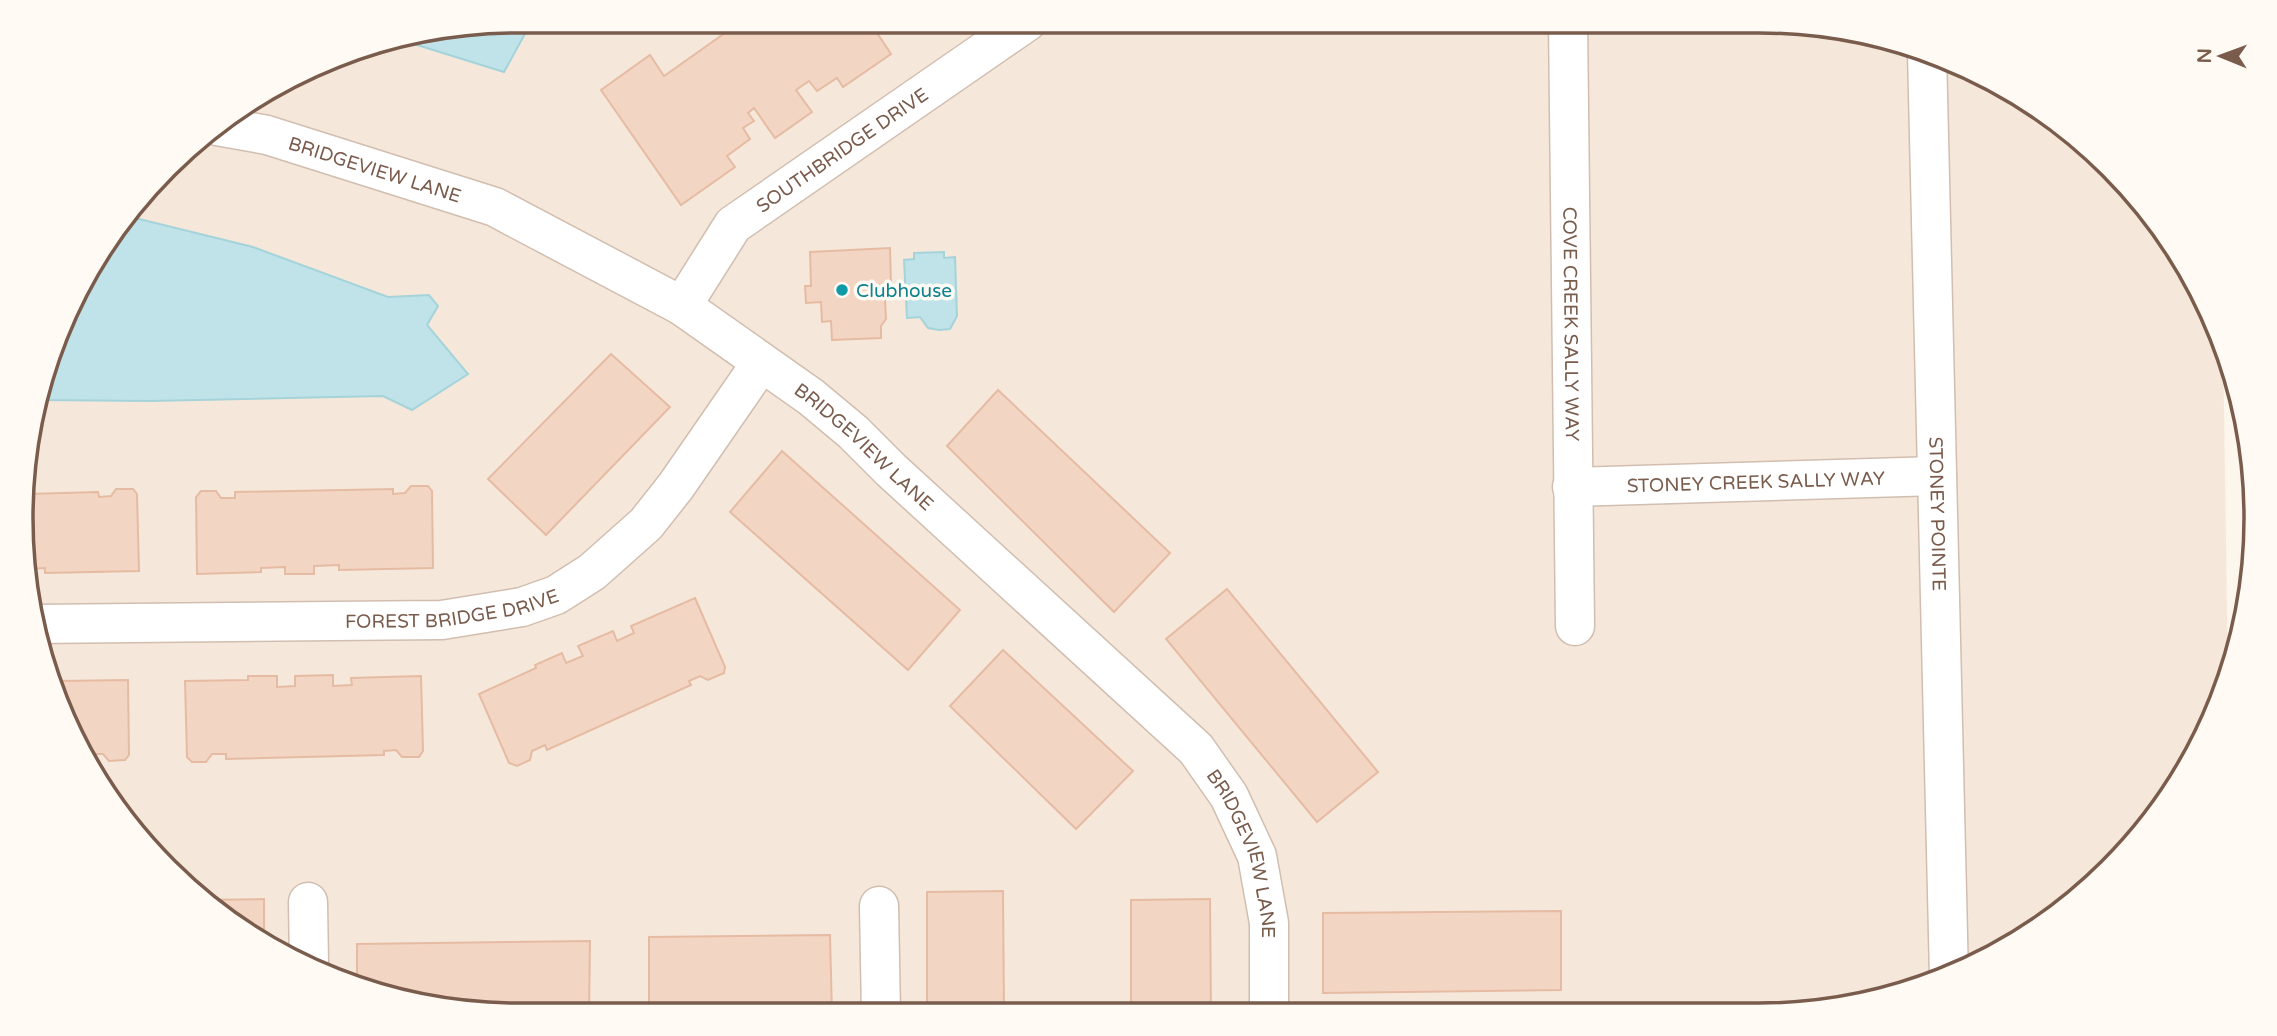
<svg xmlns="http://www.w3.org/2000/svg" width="2277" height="1036" font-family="'Varela Round',sans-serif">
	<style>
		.residential { fill: #f5e8da }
		.water { fill: #bfe3e8; stroke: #a5d3da; stroke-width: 2 }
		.building { fill: #f3d5c3; stroke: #e6bba3; stroke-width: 2 }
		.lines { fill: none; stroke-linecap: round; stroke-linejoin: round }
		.street-casing { stroke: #d1beb0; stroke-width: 41 }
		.street { stroke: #fff; stroke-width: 38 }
		.culture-dot { fill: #0f9aa8; stroke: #fffaf3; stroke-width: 2.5 }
		.labels { text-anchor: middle; stroke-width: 7; stroke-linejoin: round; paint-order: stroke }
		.street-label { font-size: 19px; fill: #7a5c4d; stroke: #fffaf3 }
		.culture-label { font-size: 19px; fill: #0d838f; stroke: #fffaf3; text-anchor: start }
		.rim { fill: none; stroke: #7a5c4d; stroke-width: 3.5 }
	</style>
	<rect width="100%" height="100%" fill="#fdf6ec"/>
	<polygon class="residential" points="518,21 1759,21 1856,30 1949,59 2035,105 2110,166 2172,242 2218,327 2223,343 2228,676 2218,708 2154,820 2062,912 1950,977 1824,1011 518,1015 421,1005 328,977 191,892 87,766 47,677 25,583 30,421 87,270 191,144 270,87 358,48"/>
	<g class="water">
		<polygon points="518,21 532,21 504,72 401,40"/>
		<polygon points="131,217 253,247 388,297 429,295 438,306 427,325 468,374 412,410 383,396 151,401 39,400 87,270"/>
		<polygon points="944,252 944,258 955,257 957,316 950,329 939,330 928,328 920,317 907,318 904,260 914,259 914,253"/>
	</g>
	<g class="building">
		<polygon points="742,21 869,21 891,54 843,87 837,78 817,91 809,81 796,90 812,112 775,138 754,108 748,113 754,121 743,128 750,139 727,156 735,167 681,205 601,90 650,55 664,76"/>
		<polygon points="890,248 891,284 879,285 879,295 885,300 886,319 881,326 881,338 832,340 831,321 822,322 821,302 806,303 805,286 811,286 810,252"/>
		<polygon points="611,354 670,407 546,535 488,479"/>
		<polygon points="998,390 1170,553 1114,612 947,446"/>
		<polygon points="782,451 960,610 908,670 730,512"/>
		<polygon points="411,486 428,486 432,491 433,568 339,570 339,565 314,566 314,574 285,574 285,567 261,568 261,572 197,574 196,497 201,491 216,491 221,498 235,498 235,492 393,489 393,494 405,493"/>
		<polygon points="116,489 133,489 137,494 139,571 45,573 45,568 26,569 28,494 98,492 99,497 111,496"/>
		<polygon points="1227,589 1378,772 1317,822 1166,639"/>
		<polygon points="695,598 725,667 724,673 708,680 700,676 689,681 691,685 547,750 545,745 532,751 530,760 517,766 509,763 479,694 536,668 535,665 562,653 566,663 583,656 578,646 613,631 617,641 634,633 631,626"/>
		<polygon points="1003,650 1133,771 1076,829 950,706"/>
		<polygon points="333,675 333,686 352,685 351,678 421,676 423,751 419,757 402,757 396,750 384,751 384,755 226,759 226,754 212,754 206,762 192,762 187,757 185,681 248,680 248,676 277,676 277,687 295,686 295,676"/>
		<polygon points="128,680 129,755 125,760 109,761 103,754 91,754 91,759 84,759 53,689 59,689 58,681"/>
		<polygon points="1003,891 1004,1013 927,1014 927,892"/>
		<polygon points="264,899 264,938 203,900"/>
		<polygon points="1210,899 1211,1013 1131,1013 1131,900"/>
		<polygon points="1561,911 1561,990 1323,993 1323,913"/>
		<polygon points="830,935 832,1014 649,1015 649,937"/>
		<polygon points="590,941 589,1015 518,1015 421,1005 357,986 357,944"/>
	</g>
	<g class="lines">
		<defs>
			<g id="street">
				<path id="s1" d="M1568 21 1575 626"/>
				<path id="s2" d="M1927 52 1949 977"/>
				<path id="s3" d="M217 126 267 135 495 207 682 306 811 397 853 432 891 470 1196 749 1229 796 1257 856 1269 923V1013"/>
				<path id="s4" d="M682 306 733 225 1028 21"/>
				<path id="s5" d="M1572 487 1937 476"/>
				<path id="s6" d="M35 624 442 620 522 607 556 595 592 572 646 524 676 486 761 363"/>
				<polyline points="308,902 309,965"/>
				<polyline points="879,906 881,1014"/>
			</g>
		</defs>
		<use href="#street" class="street-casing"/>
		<use href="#street" class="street"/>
	</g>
	<circle class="culture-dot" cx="842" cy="290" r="7"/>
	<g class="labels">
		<g class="street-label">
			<text dy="7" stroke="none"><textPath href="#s4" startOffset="228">SOUTHBRIDGE DRIVE</textPath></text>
			<text dy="7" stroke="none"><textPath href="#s3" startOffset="164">BRIDGEVIEW LANE</textPath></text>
			<text dy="7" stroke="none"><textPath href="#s1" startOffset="303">COVE CREEK SALLY WAY</textPath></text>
			<text dy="7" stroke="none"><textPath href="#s3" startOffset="732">BRIDGEVIEW LANE</textPath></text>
			<text dy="7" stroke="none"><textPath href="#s5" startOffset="184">STONEY CREEK SALLY WAY</textPath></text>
			<text dy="7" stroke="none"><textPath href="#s2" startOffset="462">STONEY POINTE</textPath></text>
			<text dy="7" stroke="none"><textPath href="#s6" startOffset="418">FOREST BRIDGE DRIVE</textPath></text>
			<text dy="7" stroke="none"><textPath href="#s3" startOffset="1298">BRIDGEVIEW LANE</textPath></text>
		</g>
		<g class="culture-label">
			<text x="856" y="297">Clubhouse</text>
		</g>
	</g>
	<path d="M0 0H2277V1036H0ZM518 33H1759A485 485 0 0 1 2244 518V518A485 485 0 0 1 1759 1003H518A485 485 0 0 1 33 518V518A485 485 0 0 1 518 33Z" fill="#fffaf3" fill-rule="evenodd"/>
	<path class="rim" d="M518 33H1759A485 485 0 0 1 2244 518V518A485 485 0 0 1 1759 1003H518A485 485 0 0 1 33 518V518A485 485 0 0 1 518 33Z"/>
	<g transform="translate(2221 56) rotate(271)" stroke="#fffaf3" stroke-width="5" paint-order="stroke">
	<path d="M0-5L12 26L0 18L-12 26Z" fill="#7a5c4d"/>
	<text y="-10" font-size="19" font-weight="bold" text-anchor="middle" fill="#7a5c4d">N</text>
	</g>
</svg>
